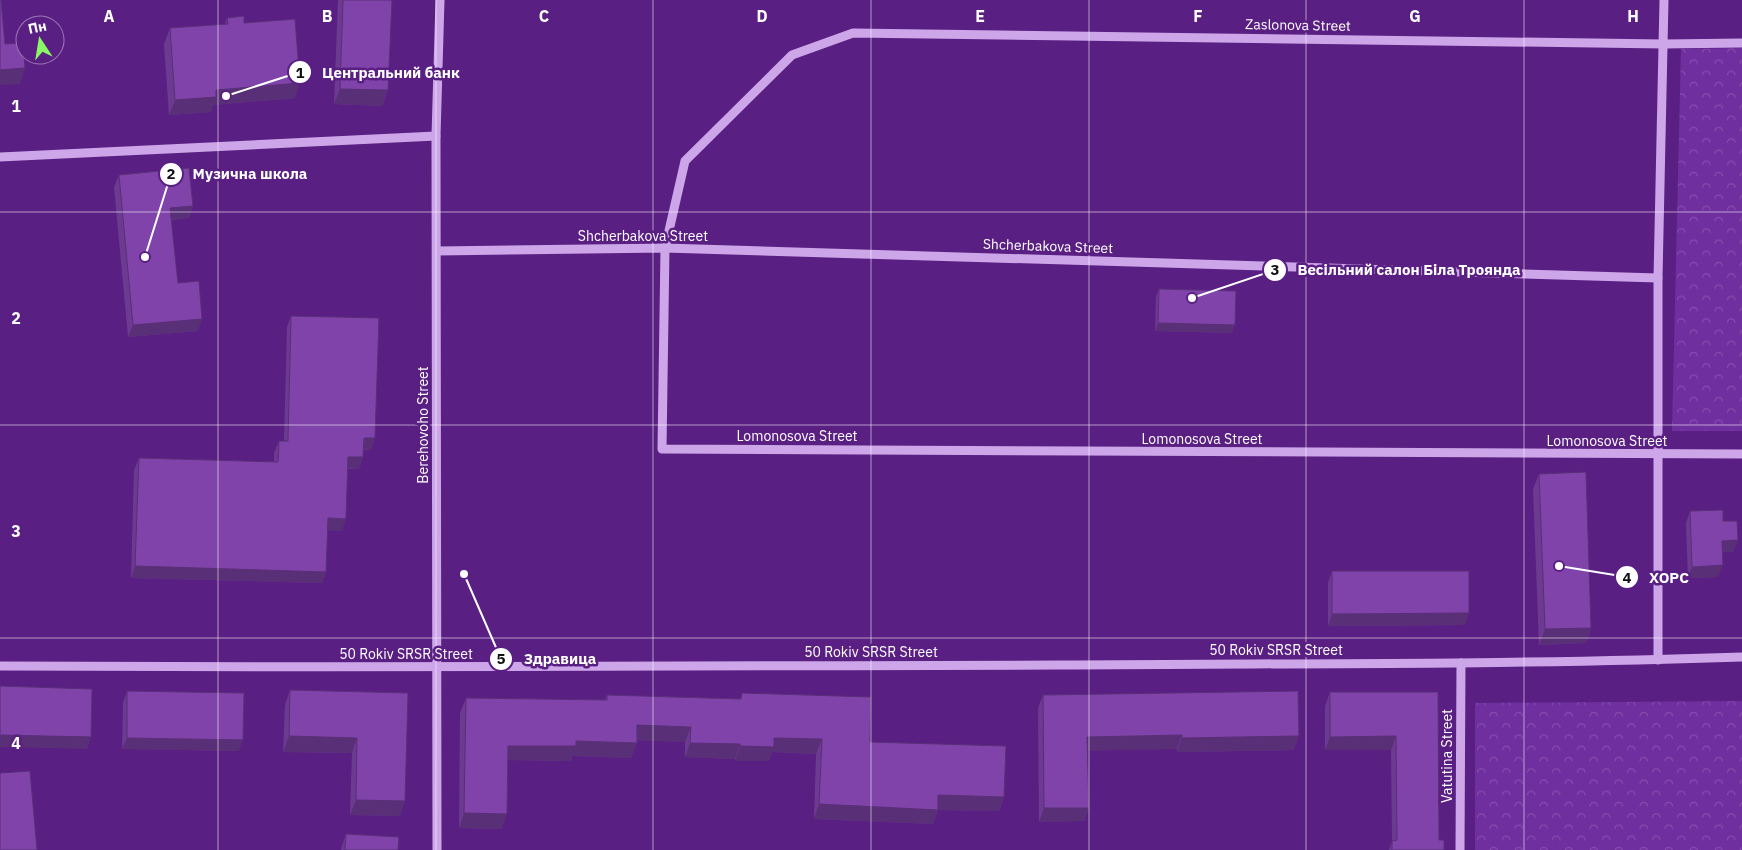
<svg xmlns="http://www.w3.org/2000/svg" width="1742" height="850" font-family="'IBM Plex Sans',sans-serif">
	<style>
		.forest { fill: url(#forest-crowns) }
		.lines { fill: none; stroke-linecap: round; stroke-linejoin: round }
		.minor { stroke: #cda5e9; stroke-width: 9 }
		.wall { fill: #6d3a92 }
		.shaded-wall { fill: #592f77 }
		.building { fill: #7f43aa; stroke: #592f77 }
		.grid { fill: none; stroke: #fff; stroke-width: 1; stroke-opacity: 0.55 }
		.labels { text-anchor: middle; stroke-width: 5; stroke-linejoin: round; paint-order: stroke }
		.street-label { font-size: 14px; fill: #fff; stroke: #5a1f82 }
		.grid-label { font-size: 16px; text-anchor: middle; font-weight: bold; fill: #fff; stroke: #5a1f82; stroke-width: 5; stroke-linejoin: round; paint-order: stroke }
		.leader { fill: none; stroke: #fff; stroke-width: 2 }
		.callout-dot { fill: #fff; stroke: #5a1f82; stroke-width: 2 }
		.mark-label { font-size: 15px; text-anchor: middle; font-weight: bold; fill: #111 }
		.callout-label { font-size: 15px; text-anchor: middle; font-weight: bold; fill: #fff; stroke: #5a1f82; stroke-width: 5; stroke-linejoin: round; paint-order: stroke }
	</style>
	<defs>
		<pattern id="forest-crowns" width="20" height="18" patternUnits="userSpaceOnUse" patternTransform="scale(1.25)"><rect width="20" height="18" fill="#702f9f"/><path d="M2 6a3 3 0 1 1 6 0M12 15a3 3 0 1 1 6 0" fill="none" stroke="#854ead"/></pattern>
	</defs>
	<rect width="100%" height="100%" fill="#5a1f82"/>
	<g class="forest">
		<polygon points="1742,48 1742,431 1672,431 1681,49"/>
		<polygon points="1742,701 1742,850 1475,850 1475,703"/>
	</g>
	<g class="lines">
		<g class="minor">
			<polyline points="1742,43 1664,44 853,33 792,55 685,161 665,248 662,449 1742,454"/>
			<polyline points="0,157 436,136"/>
			<polyline points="437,251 665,248 1658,278"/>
			<polyline points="1658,660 1658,278 1664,0"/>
			<path d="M0 666C353 668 706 666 1059 665 1287 663 1515 665 1742 657"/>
			<polyline points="437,850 436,136 440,0"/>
			<polyline points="1460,850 1461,663"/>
		</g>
	</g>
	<g class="wall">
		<polygon points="338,0 392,0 388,90 382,106 334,104"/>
		<polygon points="227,18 244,23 295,98 213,105 211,112 169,115 164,44 170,28 225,24"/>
		<polygon points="119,175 193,206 189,218 171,220 178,283 198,331 128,337 114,187"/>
		<polygon points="1159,289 1232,333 1155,331 1156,297"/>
		<polygon points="291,316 371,450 363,450 363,457 359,469 348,469 342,531 327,530 326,572 322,583 131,578 134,470 139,458 274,462 274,453 279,441 284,441 287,327"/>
		<polygon points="1539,474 1591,628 1586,643 1539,645 1533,489"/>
		<polygon points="1690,511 1723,521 1733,552 1722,552 1718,577 1688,578 1686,523"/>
		<polygon points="1332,571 1465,625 1328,626 1328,583"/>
		<polygon points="290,690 408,693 400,816 350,815 352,753 283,752 285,705"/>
		<polygon points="127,691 239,751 122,749 123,703"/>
		<polygon points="1330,692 1438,692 1439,840 1444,850 1389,850 1392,841 1391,750 1325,750 1325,706"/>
		<polygon points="742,693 870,742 1004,797 999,811 938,810 933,824 814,819 816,754 772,752 769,761 735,761 735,759 685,757 685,742 637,740 637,743 631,758 573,756 571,761 508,760 502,829 459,828 460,713 466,698 605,700 607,695 740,699"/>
		<polygon points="1043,695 1294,750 1177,752 1177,749 1088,750 1089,808 1084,821 1039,822 1038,708"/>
		<polygon points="346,834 398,850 341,850 342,846"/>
	</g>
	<g class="shaded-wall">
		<polygon points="25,68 20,84 0,85 0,70"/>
		<polygon points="300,83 295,98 213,105 211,112 169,115 175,100 216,90"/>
		<polygon points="340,89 388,90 382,106 334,104"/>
		<polygon points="193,206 189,218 166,220 170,208"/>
		<polygon points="202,319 198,331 128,337 133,325"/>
		<polygon points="1158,323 1235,325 1232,333 1155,331"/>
		<polygon points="364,438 375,438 371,450 359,449"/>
		<polygon points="348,457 363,457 359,469 344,468"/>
		<polygon points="328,518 346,519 342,531 324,530"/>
		<polygon points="1738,540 1733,552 1717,552 1722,541"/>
		<polygon points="1723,565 1718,577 1688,578 1692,567"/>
		<polygon points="135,566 326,572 322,583 131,578"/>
		<polygon points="1469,613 1465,625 1328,626 1332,614"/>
		<polygon points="1591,628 1586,643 1539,645 1545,629"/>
		<polygon points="637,725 691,727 685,742 632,740"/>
		<polygon points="0,735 91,737 87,749 0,747"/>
		<polygon points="1182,735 1177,749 1082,751 1087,737"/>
		<polygon points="289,736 357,738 352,753 283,752"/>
		<polygon points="1299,736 1294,750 1177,752 1182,738"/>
		<polygon points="1396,736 1391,750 1325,750 1330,737"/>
		<polygon points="127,738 243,740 239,751 122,749"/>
		<polygon points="774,738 822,739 816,754 772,752 769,761 735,761 740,746"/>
		<polygon points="576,741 637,743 631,758 573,756 571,761 503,760 508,746"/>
		<polygon points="690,743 740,744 735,759 685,757"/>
		<polygon points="938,795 1004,797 999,811 938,810 933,824 814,819 819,804"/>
		<polygon points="356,800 405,801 400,816 350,815"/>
		<polygon points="1044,808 1089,808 1084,821 1039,822"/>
		<polygon points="464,813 507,814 502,829 459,828"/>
	</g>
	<g class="building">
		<polygon points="0,0 1,0 5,44 23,43 25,68 0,70"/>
		<polygon points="343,0 392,0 388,90 340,89"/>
		<polygon points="244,16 244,23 295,19 300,83 216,90 216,97 175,100 170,28 228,24 227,18"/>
		<polygon points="189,168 193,206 170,208 178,283 199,281 202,319 133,325 119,175"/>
		<polygon points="1159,289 1236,291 1235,325 1158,323"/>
		<polygon points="291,316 379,318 375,438 364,438 363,457 348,457 346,519 328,518 326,572 135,566 139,458 278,462 279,441 288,441"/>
		<polygon points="1586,472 1591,628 1545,629 1539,474"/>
		<polygon points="1723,510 1723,521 1737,521 1738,540 1722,541 1723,565 1692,567 1690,511"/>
		<polygon points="1332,571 1469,571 1469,613 1332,614"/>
		<polygon points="0,686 92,689 91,737 0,735"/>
		<polygon points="290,690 408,693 405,801 356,800 357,738 289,736"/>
		<polygon points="127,691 244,693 243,740 127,738"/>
		<polygon points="1298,691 1299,736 1182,738 1182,735 1087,737 1089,808 1044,808 1043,695"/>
		<polygon points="1330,692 1438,692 1439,840 1444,840 1444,850 1392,850 1392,841 1397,840 1396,736 1330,737"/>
		<polygon points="742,693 871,697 870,742 1006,746 1004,797 938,795 938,810 819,804 822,739 774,738 774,747 740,746 740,744 690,743 691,727 637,725 637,743 576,741 576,746 508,746 507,814 464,813 466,698 607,700 607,695 741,699"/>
		<polygon points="30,771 37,850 0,850 0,773"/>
		<polygon points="346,834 399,837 398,850 345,850"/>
	</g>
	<path class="grid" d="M218 0V850M436 0V850M653 0V850M871 0V850M1089 0V850M1306 0V850M1524 0V850M0 212H1742M0 425H1742M0 638H1742"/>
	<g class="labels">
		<g class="street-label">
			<text transform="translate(1298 25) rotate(1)" y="5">Zaslonova Street</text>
			<text x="643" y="241">Shcherbakova Street</text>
			<text transform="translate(1048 246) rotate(2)" y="5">Shcherbakova Street</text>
			<text transform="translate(423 425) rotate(-90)" y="5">Berehovoho Street</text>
			<text x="797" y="441">Lomonosova Street</text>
			<text x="1202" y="444">Lomonosova Street</text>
			<text x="1607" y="446">Lomonosova Street</text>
			<text x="1276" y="655">50 Rokiv SRSR Street</text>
			<text x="871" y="657">50 Rokiv SRSR Street</text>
			<text x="406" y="659">50 Rokiv SRSR Street</text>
			<text transform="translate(1447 756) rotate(-90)" y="5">Vatutina Street</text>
		</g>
	</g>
	<g class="grid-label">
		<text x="109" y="22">A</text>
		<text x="327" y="22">B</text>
		<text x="544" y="22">C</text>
		<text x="762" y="22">D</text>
		<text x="980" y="22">E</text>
		<text x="1198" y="22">F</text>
		<text x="1415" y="22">G</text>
		<text x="1633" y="22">H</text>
		<text x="16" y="112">1</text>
		<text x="16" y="324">2</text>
		<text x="16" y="537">3</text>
		<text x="16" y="749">4</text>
	</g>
	<path class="leader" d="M226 96L300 72M145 257L171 174M1192 298L1275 270M1559 566L1627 577M464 574L501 659"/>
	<g class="callout-dot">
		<circle cx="226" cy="96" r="5"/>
		<circle cx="145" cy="257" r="5"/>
		<circle cx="1192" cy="298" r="5"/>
		<circle cx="1559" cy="566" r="5"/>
		<circle cx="464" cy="574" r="5"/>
		<circle cx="300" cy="72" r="12"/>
		<circle cx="171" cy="174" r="12"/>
		<circle cx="1275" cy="270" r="12"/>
		<circle cx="1627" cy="577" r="12"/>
		<circle cx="501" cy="659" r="12"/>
	</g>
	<g class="mark-label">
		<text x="300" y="78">1</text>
		<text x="171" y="179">2</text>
		<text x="1275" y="275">3</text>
		<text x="1627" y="583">4</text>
		<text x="501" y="664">5</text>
	</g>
	<g class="callout-label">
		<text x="391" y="78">Центральний банк</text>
		<text x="250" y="179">Музична школа</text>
		<text x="1409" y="275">Весільний салон Біла Троянда</text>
		<text x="1669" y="583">ХОРС</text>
		<text x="560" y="664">Здравица</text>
	</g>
	<g transform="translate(40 40) rotate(348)"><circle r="24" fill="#5a1f82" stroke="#9c79b4"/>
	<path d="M0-4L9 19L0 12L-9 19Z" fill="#8af765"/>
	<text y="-8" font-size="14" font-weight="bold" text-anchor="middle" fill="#ffffff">Пн</text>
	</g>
</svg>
